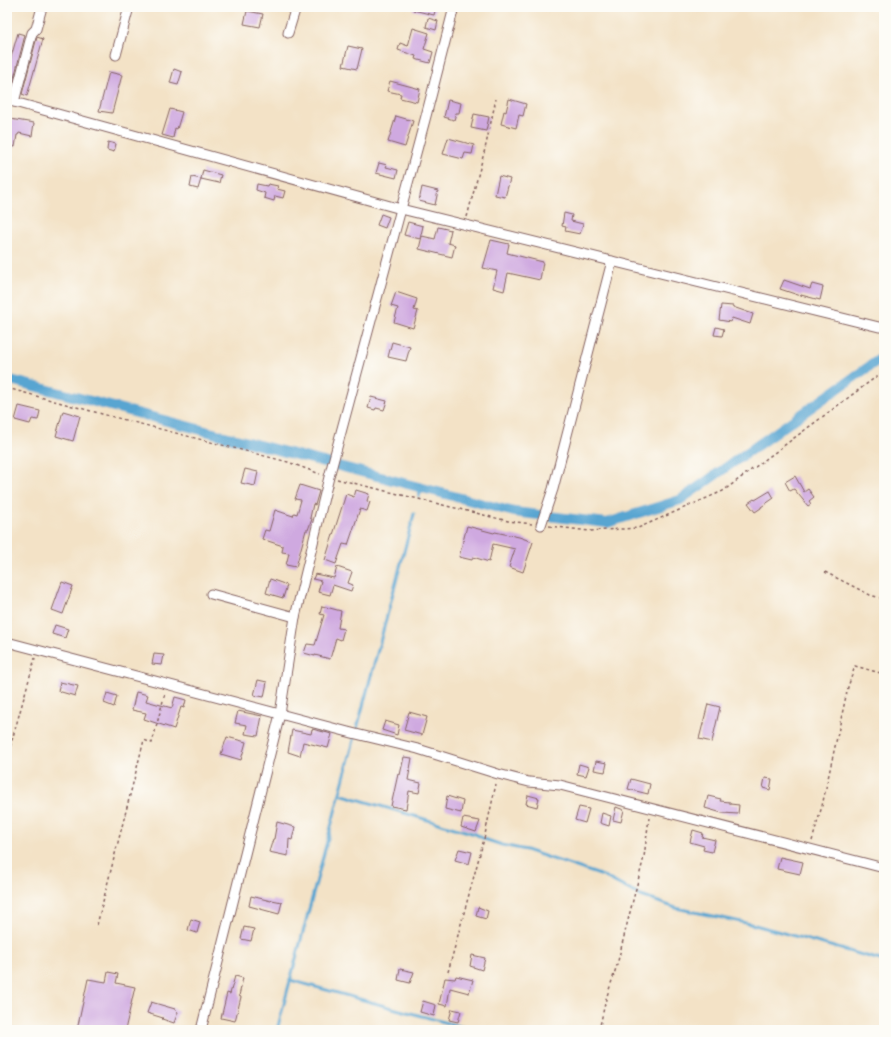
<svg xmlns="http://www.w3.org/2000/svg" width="891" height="1037" font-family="'Gentium Book Plus',serif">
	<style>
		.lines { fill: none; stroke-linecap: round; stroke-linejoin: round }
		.stream { stroke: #59a5d1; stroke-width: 3 }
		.canal { stroke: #59a5d1; stroke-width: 10 }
		.building { fill: #cfa9e0 }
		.minor-casing { stroke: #856361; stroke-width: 11 }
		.path { stroke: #856361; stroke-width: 1.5; stroke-dasharray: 3 3; stroke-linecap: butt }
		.minor { stroke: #fff; stroke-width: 9 }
	</style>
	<rect width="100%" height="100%" fill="#fdfcf7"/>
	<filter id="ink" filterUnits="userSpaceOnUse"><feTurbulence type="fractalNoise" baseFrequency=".025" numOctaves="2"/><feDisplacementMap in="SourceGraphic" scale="8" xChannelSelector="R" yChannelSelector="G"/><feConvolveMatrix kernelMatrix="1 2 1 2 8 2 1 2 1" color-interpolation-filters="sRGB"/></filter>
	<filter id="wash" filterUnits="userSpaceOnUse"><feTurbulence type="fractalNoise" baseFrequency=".012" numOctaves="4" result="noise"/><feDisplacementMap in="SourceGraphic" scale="16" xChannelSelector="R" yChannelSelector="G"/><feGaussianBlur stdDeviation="0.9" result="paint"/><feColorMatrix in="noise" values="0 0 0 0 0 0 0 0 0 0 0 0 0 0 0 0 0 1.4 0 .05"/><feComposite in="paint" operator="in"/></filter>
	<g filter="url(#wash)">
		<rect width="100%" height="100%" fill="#f3e2c6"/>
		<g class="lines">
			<g class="stream">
				<polyline points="419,496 421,488"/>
				<polyline points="340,794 475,834 484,839 502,845 526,850 603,876 641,896 676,908 755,925 884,961"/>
				<polyline points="290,980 473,1030"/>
				<polyline points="277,1030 414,514"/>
			</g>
			<polyline class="canal" points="7,379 514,512 607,523 680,500 884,356"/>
		</g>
		<g id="blocks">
			<g class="building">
				<polygon points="413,7 436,7 434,15 413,10"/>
				<polygon points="247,11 263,14 260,27 244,24"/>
				<polygon points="428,18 438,21 436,30 426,27"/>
				<polygon points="413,28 429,33 424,49 433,52 430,63 415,59 416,56 398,50 400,43 408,46"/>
				<polygon points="18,33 25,35 11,90 7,88 7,71"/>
				<polygon points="37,37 43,39 27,96 22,94"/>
				<polygon points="348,46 362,49 357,69 343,66"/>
				<polygon points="174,69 182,72 178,85 170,83"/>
				<polygon points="109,72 122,75 112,113 99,111"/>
				<polygon points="390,81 420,89 417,102 400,98 401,94 387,91"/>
				<polygon points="509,99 526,104 523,116 519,115 516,128 501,124 504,111 506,112"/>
				<polygon points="448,100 461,103 459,113 456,113 454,120 444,117"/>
				<polygon points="170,109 182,112 177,129 175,128 173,138 162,135"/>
				<polygon points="474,114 489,117 486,131 471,128"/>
				<polygon points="396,116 413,121 405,147 388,142"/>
				<polygon points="10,119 34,123 32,136 19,133 18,135 17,135 15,147 7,145 9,133 7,133"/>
				<polygon points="448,138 474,145 472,154 465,153 463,159 443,154"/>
				<polygon points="108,142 116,144 114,152 107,150"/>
				<polygon points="379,163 387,165 386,167 398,170 396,178 376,173"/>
				<polygon points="203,170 221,175 219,183 201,179"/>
				<polygon points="499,176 510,179 505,197 495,195"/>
				<polygon points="192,177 201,179 198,189 190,187"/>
				<polygon points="257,184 267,186 268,184 278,186 277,189 285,191 283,198 275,196 274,201 264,198 265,193 256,190"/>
				<polygon points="422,187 438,191 435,205 419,201"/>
				<polygon points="564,213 572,215 571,221 583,224 580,234 565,231 566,227 562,226"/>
				<polygon points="381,214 389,217 385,228 377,225"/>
				<polygon points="408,222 423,226 420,239 404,235"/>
				<polygon points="438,227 451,230 448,243 455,245 452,257 419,249 422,236 435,239"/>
				<polygon points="491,240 509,244 507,253 543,262 540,280 508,273 504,291 493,288 497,271 483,268"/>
				<polygon points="784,280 810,289 812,284 823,287 820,300 801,295 801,296 780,289"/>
				<polygon points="396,292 417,299 414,310 418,311 413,328 394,322 398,308 391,306"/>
				<polygon points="721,305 733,306 733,307 753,314 750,324 732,318 731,322 719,320"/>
				<polygon points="716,327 724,329 722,336 714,335"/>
				<polygon points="392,342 410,347 406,361 388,357"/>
				<polygon points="371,397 387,401 384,410 376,408 375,410 368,408"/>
				<polygon points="19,406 40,411 38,420 32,419 30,424 15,420"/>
				<polygon points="63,411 80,416 73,441 56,436"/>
				<polygon points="245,469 258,472 255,486 241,483"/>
				<polygon points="795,476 804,492 808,489 814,497 809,501 811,504 808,506 794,489 790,491 785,482"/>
				<polygon points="300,485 319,491 315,505 313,504 310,518 312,519 308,530 306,530 296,567 286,565 289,553 282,552 283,546 262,539 265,530 269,531 275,510 293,516 294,513 297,514 301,500 295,499"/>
				<polygon points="356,490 369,494 367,501 370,502 367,511 360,509 348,545 343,544 336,564 325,560 346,494 354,497"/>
				<polygon points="770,491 774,498 761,507 761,508 755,512 748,503 754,499 755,500"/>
				<polygon points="467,526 494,533 495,532 519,537 533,542 523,572 509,567 515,549 493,544 489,562 473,557 472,560 459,557"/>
				<polygon points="337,567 352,572 348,583 353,585 351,591 333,585 330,595 318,592 321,581 313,579 315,574 334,578"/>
				<polygon points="270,579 287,585 283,598 266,593"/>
				<polygon points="62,582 73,586 63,614 52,610"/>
				<polygon points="322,606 341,611 338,628 344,629 341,640 336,638 330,659 315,655 315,656 304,653 307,644 315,645 324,615 320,614"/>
				<polygon points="55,625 68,629 65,638 52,634"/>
				<polygon points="154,654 164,655 162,665 152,664"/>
				<polygon points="258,680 267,682 264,697 254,695"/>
				<polygon points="60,682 78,686 75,696 58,691"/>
				<polygon points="136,692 148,695 146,701 172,708 175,697 186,700 184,708 181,707 174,729 144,719 146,713 132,710"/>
				<polygon points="107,693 117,696 114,707 104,703"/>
				<polygon points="708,704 720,707 712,742 699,739"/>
				<polygon points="238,711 262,716 258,736 245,734 247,725 235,723"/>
				<polygon points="409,712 427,717 422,735 404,730"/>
				<polygon points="385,721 399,725 397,735 382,730"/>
				<polygon points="312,729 332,734 328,748 303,742 300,756 288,752 292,730 311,734"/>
				<polygon points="227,737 246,742 241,760 221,754"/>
				<polygon points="404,757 412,758 408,780 421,783 419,793 409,791 406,809 391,806 398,774 400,775"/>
				<polygon points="596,761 607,763 605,772 594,770"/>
				<polygon points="579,764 589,767 586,776 577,774"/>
				<polygon points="765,778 772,779 770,790 763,788"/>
				<polygon points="631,779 650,784 648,794 628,789"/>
				<polygon points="528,795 539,798 537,807 526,804"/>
				<polygon points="447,796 463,801 461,813 445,809"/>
				<polygon points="708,796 721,799 720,801 730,802 730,804 739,805 738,814 722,813 705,808"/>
				<polygon points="579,807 589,809 585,823 575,820"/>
				<polygon points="616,807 624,810 621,822 613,820"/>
				<polygon points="602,813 611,816 609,826 600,823"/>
				<polygon points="463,818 480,821 476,832 461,827"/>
				<polygon points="277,822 295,827 292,840 289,839 288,856 269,852 273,839 274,839"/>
				<polygon points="693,830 703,833 702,837 715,840 712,852 703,850 704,846 690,842"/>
				<polygon points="459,849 472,852 469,864 455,860"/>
				<polygon points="780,857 803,862 800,874 777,869"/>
				<polygon points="251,896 271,901 272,900 282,902 279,914 249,906"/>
				<polygon points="478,907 488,911 486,919 476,916"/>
				<polygon points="191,919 200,922 197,933 188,930"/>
				<polygon points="244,927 254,929 251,941 241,939"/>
				<polygon points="472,955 485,958 482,970 470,966"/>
				<polygon points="400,969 414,972 410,983 398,980"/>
				<polygon points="108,972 118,974 116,983 135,987 125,1030 77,1030 88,979 106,982"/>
				<polygon points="235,976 243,978 239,996 241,997 235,1021 221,1018 227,993 230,994"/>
				<polygon points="456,976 473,980 469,993 450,988 447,1006 439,1004 445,978 455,979"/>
				<polygon points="423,1001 436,1005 434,1016 420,1012"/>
				<polygon points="151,1002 175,1009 175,1010 178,1012 174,1023 162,1019 163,1018 147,1013"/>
				<polygon points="452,1009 461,1011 458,1022 449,1020"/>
			</g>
		</g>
	</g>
	<g filter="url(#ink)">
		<use href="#blocks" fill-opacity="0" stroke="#856361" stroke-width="1"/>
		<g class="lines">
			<defs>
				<g id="minor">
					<polyline points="288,33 296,7"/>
					<polyline points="116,55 129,7"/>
					<polyline points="7,100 401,209 879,327 884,327"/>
					<polyline points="14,102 32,33 36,29 42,7"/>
					<polyline points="541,525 553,489 612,261"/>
					<polyline points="211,594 295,617"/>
					<polyline points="7,642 352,733 418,749 498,774 529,782 560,785 884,868"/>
					<polyline points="201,1030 280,714 295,617 329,477 426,116 454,7"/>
				</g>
			</defs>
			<use href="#minor" class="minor-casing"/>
			<g class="path">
				<polyline points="467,217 485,149 496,99"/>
				<polyline points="7,388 102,414 288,462 320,474"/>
				<polyline points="337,479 508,521 532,524"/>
				<polyline points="549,526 589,531 638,528 723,491 884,371"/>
				<polyline points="825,572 870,595 884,599"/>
				<polyline points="7,758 35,658"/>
				<polyline points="812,841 822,806 848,687 855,666 884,674"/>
				<polyline points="97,925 144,740 152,743 165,693"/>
				<polyline points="448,972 484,839 496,784"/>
				<polyline points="599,1030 606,999 617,965 630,912 644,857 649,818"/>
			</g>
			<use href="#minor" class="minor"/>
		</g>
	</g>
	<rect width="891" height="1037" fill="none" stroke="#fdfcf7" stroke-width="24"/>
</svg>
